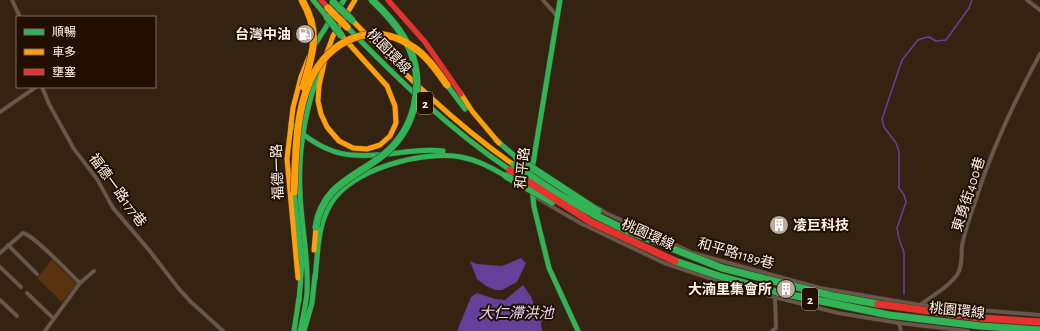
<svg xmlns="http://www.w3.org/2000/svg" width="1040" height="331" font-family="'Alegreya Sans','Noto Sans TC',sans-serif">
	<style>
		.green { fill: #59320f }
		.water { fill: #644199 }
		.lines { fill: none; stroke-linecap: round; stroke-linejoin: round }
		.stream { stroke: #644199; stroke-width: 1.5 }
		.street-casing { stroke: #483c32; stroke-width: 4.5 }
		.fast-casing { stroke: #483c32; stroke-width: 6 }
		.slow-casing { stroke: #483c32; stroke-width: 6 }
		.jam-casing { stroke: #483c32; stroke-width: 6 }
		.street { stroke: #69584a; stroke-width: 3.5 }
		.fast { stroke: #30b455; stroke-width: 5 }
		.slow { stroke: #ff9f0a; stroke-width: 5 }
		.jam { stroke: #e5322d; stroke-width: 5 }
		.fast-bridge-casing { stroke: #483c32; stroke-width: 8; stroke-linecap: butt }
		.slow-bridge-casing { stroke: #483c32; stroke-width: 8; stroke-linecap: butt }
		.jam-bridge-casing { stroke: #483c32; stroke-width: 8; stroke-linecap: butt }
		.fast-bridge { stroke: #30b455; stroke-width: 7 }
		.slow-bridge { stroke: #ff9f0a; stroke-width: 7 }
		.jam-bridge { stroke: #e5322d; stroke-width: 7 }
		.labels { text-anchor: middle; stroke-width: 4; stroke-linejoin: round; paint-order: stroke }
		.shield { fill: #220f02; stroke: #bbaea4; stroke-width: 1 }
		.shield-label { font-size: 13px; font-weight: bold; fill: #fdf2ea }
		.poi-label { font-size: 14px; font-weight: bold; fill: #fdf2ea; stroke: #220f02; text-anchor: end }
		.street-label { font-size: 14px; fill: #fdf2ea; stroke: #220f02 }
		.water-label { font-size: 15px; font-style: italic; fill: #e1daf4; stroke: #220f02 }
	</style>
	<rect width="100%" height="100%" fill="#352312"/>
	<polygon class="green" points="52,260 77,284 62,302 37,278"/>
	<g class="water">
		<polygon points="521,258 526,263 517,282 502,290 495,290 486,286 477,279 470,261 477,264 502,266"/>
		<polygon points="523,285 531,297 535,307 541,311 543,318 541,324 542,331 457,331 471,297 477,293 495,299 505,300"/>
	</g>
	<g class="lines">
		<polyline class="stream" points="904,294 904,252 899,239 897,228 906,202 904,195 899,188 899,152 896,143 884,127 882,119 902,60 918,40 923,38 929,37 936,41 946,40 969,8 972,0"/>
		<defs>
			<g id="street">
				<polyline points="12,0 20,17"/>
				<polyline points="543,0 558,17"/>
				<polyline points="1027,0 1040,10"/>
				<polyline points="42,87 49,104 74,149 97,179 113,208 149,250 179,289 191,302 223,331"/>
				<polyline points="0,112 36,87"/>
				<polyline points="537,198 582,224 664,263 742,289 838,313 899,323 968,331"/>
				<polyline points="598,208 606,213 693,253 820,288 920,305 1040,315"/>
				<polyline points="8,245 37,274"/>
				<path d="M0 253 23 233C35 236 68 272 80 283"/>
				<polyline points="0,267 21,287"/>
				<polyline points="27,293 54,319"/>
				<polyline points="0,300 17,316"/>
				<path d="M919 306C931 296 948 288 957 275 963 266 961 255 962 246 965 229 972 212 977 196 993 146 1015 100 1040 54"/>
				<polyline points="899,323 901,331"/>
				<polyline points="45,331 80,283 94,271"/>
				<polyline points="772,331 776,328 775,297"/>
			</g>
			<g id="fast">
				<polyline points="313,0 327,17"/>
				<polyline points="338,9 344,0"/>
				<path d="M347 27C398 79 449 129 510 170"/>
				<polyline points="314,46 331,19"/>
				<polyline points="447,85 465,109"/>
				<path d="M291 124C327 157 350 159 397 153 412 151 427 149 443 151"/>
				<polyline points="496,140 517,158"/>
				<polyline points="532,170 560,0"/>
				<polyline points="532,188 534,207 549,268 578,331"/>
				<polyline points="294,192 302,263 299,301"/>
				<path d="M315 279C318 254 317 227 330 205 349 169 424 150 461 157 478 160 491 168 506 176"/>
				<polyline points="294,331 299,298"/>
				<path d="M300 331C303 318 306 305 307 292 309 259 301 225 300 192 298 150 305 109 320 70"/>
				<polyline points="304,331 312,303 315,275"/>
			</g>
			<g id="slow">
				<path d="M352 20C402 72 455 124 514 165"/>
				<polyline points="326,55 333,36 355,0"/>
				<polyline points="325,59 319,86 318,101 321,114 327,127 339,141 353,148 367,149 380,145 390,136 396,123 395,106 387,86 341,35"/>
				<polyline points="461,94 472,111 499,143"/>
				<polyline points="314,250 316,227"/>
				<polyline points="298,278 287,159 293,108 301,77 309,57"/>
			</g>
			<g id="jam">
				<polyline points="321,0 328,8"/>
				<polyline points="388,0 425,42 461,94"/>
			</g>
		</defs>
		<use href="#street" class="street-casing"/>
		<use href="#fast" class="fast-casing"/>
		<use href="#slow" class="slow-casing"/>
		<use href="#jam" class="jam-casing"/>
		<use href="#street" class="street"/>
		<use href="#fast" class="fast"/>
		<use href="#slow" class="slow"/>
		<use href="#jam" class="jam"/>
		<defs>
			<g id="fast-bridge">
				<polyline points="333,2 352,20"/>
				<polyline points="327,17 341,35"/>
				<polyline points="517,158 598,211"/>
				<polyline points="514,165 556,193 595,215 628,231 722,268 833,296 878,304"/>
				<polyline points="506,176 552,202"/>
				<path d="M316 227C323 182 359 177 388 151 401 139 410 123 414 107 425 61 404 30 372 0"/>
				<polyline points="675,261 719,276 777,292 889,315 980,326 1040,330"/>
			</g>
			<g id="slow-bridge">
				<path d="M302 0C321 33 313 53 303 87"/>
				<polyline points="328,8 347,27"/>
				<path d="M294 192C296 155 295 115 310 81 328 40 373 19 413 47 427 56 437 71 447 85"/>
			</g>
			<g id="jam-bridge">
				<polyline points="510,170 591,222 675,261"/>
				<polyline points="878,304 980,318 1040,322"/>
			</g>
		</defs>
		<use href="#fast-bridge" class="fast-bridge-casing"/>
		<use href="#slow-bridge" class="slow-bridge-casing"/>
		<use href="#jam-bridge" class="jam-bridge-casing"/>
		<use href="#fast-bridge" class="fast-bridge"/>
		<use href="#slow-bridge" class="slow-bridge"/>
		<use href="#jam-bridge" class="jam-bridge"/>
	</g>
	<defs>
		<symbol id="fuel-disc" viewBox="-11 -11 22 22"><circle r="9.5" fill="#b7aa9e" stroke="#220f02"/><path d="M-5.5-6h7V0h2V4h1.3V-2.5L3-4.5l.8-.8L6-3V5H2.5V1h-1V6h-7ZM-4.2-4.7v3.2H.2V-4.7Z" fill="#fff"/></symbol>
		<symbol id="building-disc" viewBox="-11 -11 22 22"><circle r="9.5" fill="#b7aa9e" stroke="#220f02"/><path d="M-4-6H4V6H1V3H-1V6H-4ZM-2.5-4.3h1.7v1.8h-1.7ZM.8-4.3h1.7v1.8H.8ZM-2.5-1h1.7V.8h-1.7ZM.8-1h1.7V.8H.8Z" fill="#fff"/></symbol>
	</defs>
	<g fill-rule="evenodd">
		<use href="#fuel-disc" x="294" y="23" width="22" height="22"/>
		<use href="#building-disc" x="768" y="214" width="22" height="22"/>
		<use href="#building-disc" x="775" y="278" width="22" height="22"/>
	</g>
	<g class="labels">
		<g class="shield">
			<rect x="417" y="92" width="16" height="22" rx="3"/>
			<rect x="802" y="288" width="16" height="22" rx="3"/>
		</g>
		<g class="shield-label">
			<text x="425" y="108">2</text>
			<text x="810" y="304">2</text>
		</g>
		<g class="poi-label">
			<text x="291" y="39">台灣中油</text>
			<text x="793" y="230" text-anchor="start">凌巨科技</text>
			<text x="772" y="294">大湳里集會所</text>
		</g>
		<g class="street-label">
			<text transform="translate(389 51) rotate(46)" y="5">桃園環線</text>
			<text transform="translate(522 168) rotate(-84)" y="5">和平路</text>
			<text transform="translate(277 172) rotate(-92)" y="5">福德一路</text>
			<text transform="translate(118 190) rotate(54)" y="5">福德一路177巷</text>
			<text transform="translate(968 194) rotate(-72)" y="5">東勇街400巷</text>
			<text transform="translate(648 234) rotate(24)" y="5">桃園環線</text>
			<text transform="translate(736 253) rotate(16)" y="5">和平路1189巷</text>
			<text transform="translate(957 310) rotate(6)" y="5">桃園環線</text>
		</g>
		<g class="water-label">
			<text x="516" y="318">大仁滯洪池</text>
		</g>
	</g>
	<rect x="16" y="16" width="140" height="72" fill="#220f02" stroke="#7a6a5f"/>
	<rect x="24" y="29" width="20" height="6" fill="#30b455" stroke="#7a6a5f"/>
	<text x="52" y="36" font-size="12" fill="#fdf2ea">順暢</text>
	<rect x="24" y="49" width="20" height="6" fill="#ff9f0a" stroke="#7a6a5f"/>
	<text x="52" y="56" font-size="12" fill="#fdf2ea">車多</text>
	<rect x="24" y="69" width="20" height="6" fill="#e5322d" stroke="#7a6a5f"/>
	<text x="52" y="76" font-size="12" fill="#fdf2ea">壅塞</text>
</svg>
